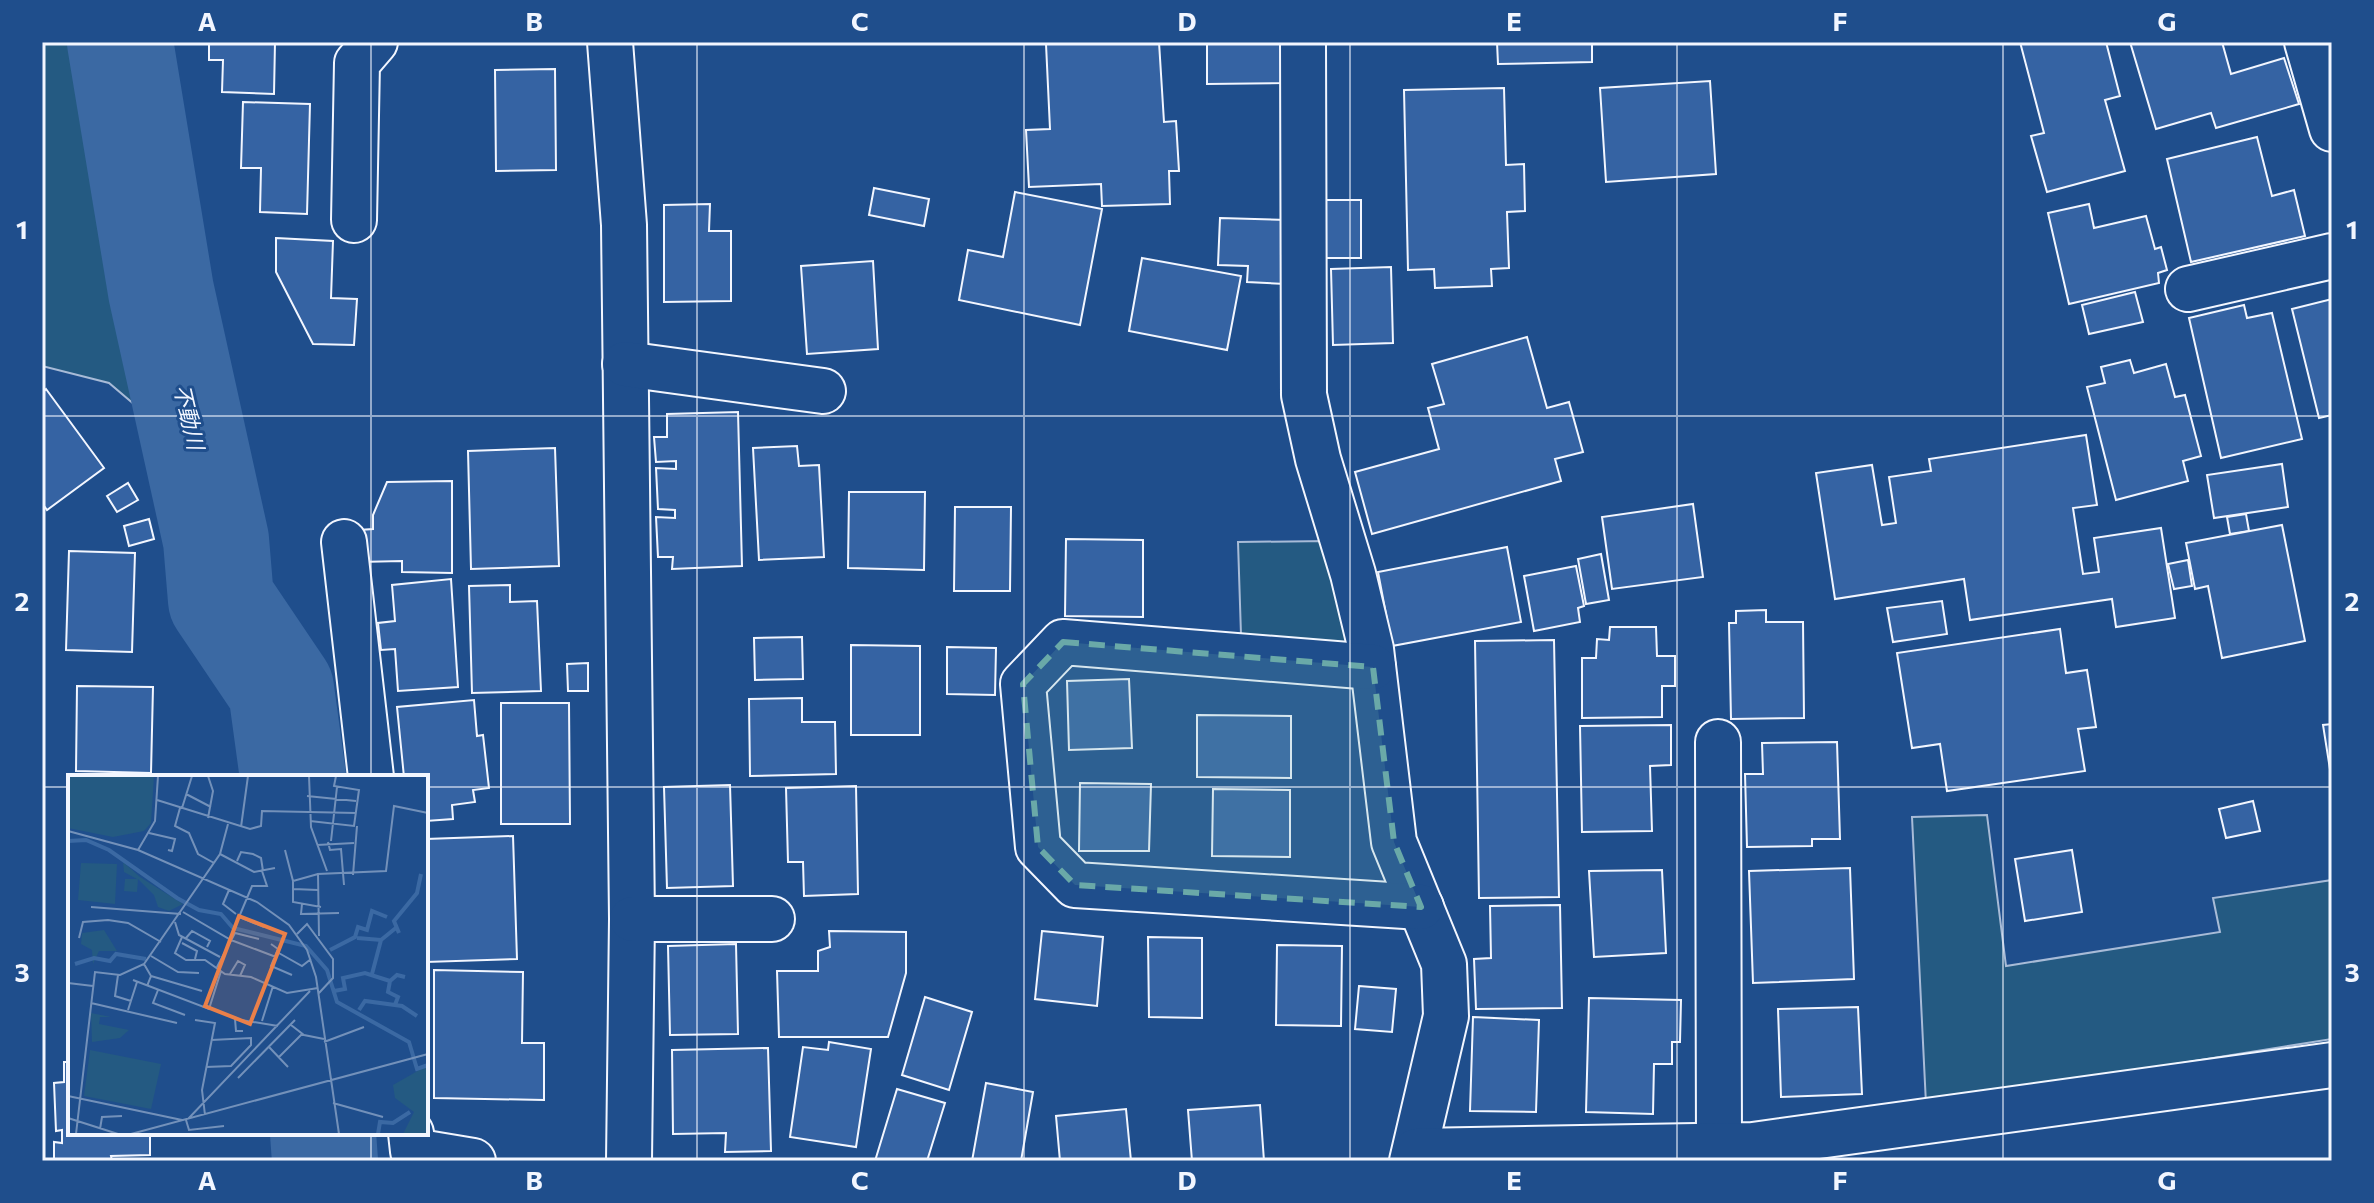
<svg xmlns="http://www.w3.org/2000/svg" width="2374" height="1203" font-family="Commissioner,'Noto Sans JP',sans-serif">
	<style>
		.green { fill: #245a82; stroke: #a8bbd7; stroke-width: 2 }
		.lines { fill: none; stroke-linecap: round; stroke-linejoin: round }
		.river { stroke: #3b69a3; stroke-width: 106 }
		.building { fill: #3563a3; stroke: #f2f6ff; stroke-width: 2 }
		.street-casing { stroke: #f2f6ff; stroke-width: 48 }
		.street { stroke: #1f4e8c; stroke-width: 44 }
		.power { stroke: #ffb74d; stroke-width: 2; stroke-dasharray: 28 6 4 6; stroke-linecap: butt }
		.marked { fill: #6aa9a8; fill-opacity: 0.2; stroke: #6aa9a8; stroke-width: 6; stroke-dasharray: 16 10; stroke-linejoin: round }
		.grid { fill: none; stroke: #f2f6ff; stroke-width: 2; stroke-opacity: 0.55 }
		.labels { text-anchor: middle; stroke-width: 6; stroke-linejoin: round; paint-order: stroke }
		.water-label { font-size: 22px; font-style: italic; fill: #f2f6ff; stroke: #1f4e8c }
		.inset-river { fill: none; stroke: #3b69a3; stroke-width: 4 }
		.inset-road { fill: none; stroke: #7391ba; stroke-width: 2 }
		.view { fill: #ea8049; fill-opacity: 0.15; stroke: #ea8049; stroke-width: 4 }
		.inset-edge { fill: none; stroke: #f2f6ff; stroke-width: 4 }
		.neatline { fill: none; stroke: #f2f6ff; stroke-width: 3 }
		.grid-label { font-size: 26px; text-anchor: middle; font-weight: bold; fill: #f2f6ff }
	</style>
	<rect width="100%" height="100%" fill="#1f4e8c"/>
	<g class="green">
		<polygon points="42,42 79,42 98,112 157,407 135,405 109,383 42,366"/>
		<polygon points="1328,541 1350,646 1241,635 1238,542"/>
		<polygon points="1987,815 2006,966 2220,932 2213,898 2332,880 2332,1039 1926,1104 1912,817"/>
	</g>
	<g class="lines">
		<g class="river">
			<polyline points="120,42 161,291 216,540 221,600 281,689 293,777"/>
			<polyline points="323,1133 325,1161"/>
		</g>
	</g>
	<g class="building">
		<polygon points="209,42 275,42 274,94 222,92 223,60 209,60"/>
		<polygon points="1084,42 1159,42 1164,122 1176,121 1179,171 1169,171 1170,204 1102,206 1101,184 1029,187 1026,130 1050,129 1046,44"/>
		<polygon points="1207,42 1283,42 1284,83 1207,84"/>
		<polygon points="1497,42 1592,42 1592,62 1498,64"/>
		<polygon points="2020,42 2106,42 2120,96 2105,100 2125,171 2047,192 2031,136 2044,133"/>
		<polygon points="2130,42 2222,42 2231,74 2284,58 2299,104 2216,128 2211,113 2156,129"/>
		<polygon points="555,69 556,170 496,171 495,70"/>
		<polygon points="1710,81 1716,174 1606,182 1600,88"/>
		<polygon points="1504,88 1506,165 1524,164 1525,211 1507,212 1509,268 1491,269 1492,286 1435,288 1434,269 1408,270 1404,90"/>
		<polygon points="243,102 310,104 307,214 260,212 261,168 241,168"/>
		<polygon points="2257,137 2272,196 2294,190 2305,236 2191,262 2167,159"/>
		<polygon points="874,188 929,199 924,226 869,215"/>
		<polygon points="1015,192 1102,209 1080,325 959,300 968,250 1003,257"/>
		<polygon points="1325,200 1361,200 1361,258 1324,258"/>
		<polygon points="710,204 709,231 731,231 731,301 664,302 664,205"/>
		<polygon points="2089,204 2094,228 2146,216 2155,249 2161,247 2167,270 2158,273 2159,283 2069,304 2048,213"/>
		<polygon points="1220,218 1287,220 1285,284 1247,282 1248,266 1218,265"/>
		<polygon points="276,238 333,241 331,298 357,299 354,345 313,344 276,272"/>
		<polygon points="1142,258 1241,276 1227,350 1129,331"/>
		<polygon points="873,261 878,349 807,354 801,266"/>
		<polygon points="1391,267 1393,343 1333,345 1331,269"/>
		<polygon points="2135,292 2143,322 2089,334 2082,305"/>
		<polygon points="2332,299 2332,415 2319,418 2292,309"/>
		<polygon points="2244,305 2247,318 2272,313 2302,439 2221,458 2189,318"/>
		<polygon points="1527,337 1547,408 1569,402 1583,452 1555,459 1561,481 1372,534 1355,472 1439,449 1428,408 1444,404 1432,364"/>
		<polygon points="2130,360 2134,373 2166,364 2175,397 2185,395 2201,456 2183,461 2188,481 2116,500 2087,387 2105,383 2101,367"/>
		<polygon points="46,389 104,468 47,510 42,503 42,393"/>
		<polygon points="738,412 742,566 672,569 673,557 658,557 656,517 675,518 675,510 658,509 656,468 676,469 676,461 656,462 654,437 667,437 667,414"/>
		<polygon points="2086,435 2097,505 2073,508 2083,574 2099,572 2094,538 2161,528 2175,618 2116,627 2112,599 1970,620 1964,579 1835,599 1816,473 1872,465 1882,525 1896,523 1889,477 1931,471 1929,459"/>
		<polygon points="797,446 799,466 819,465 824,557 759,560 753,448"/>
		<polygon points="555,448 559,566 471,569 468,451"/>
		<polygon points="2282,464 2288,507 2214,518 2207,475"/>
		<polygon points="452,481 452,573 402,572 402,561 359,562 359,530 373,529 373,515 387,482"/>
		<polygon points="128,483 138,500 117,512 107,496"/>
		<polygon points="849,492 925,492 924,570 848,568"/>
		<polygon points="1693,504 1703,577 1612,589 1602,517"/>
		<polygon points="955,507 1011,507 1010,591 954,591"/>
		<polygon points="2246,514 2249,531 2230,534 2227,517"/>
		<polygon points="149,519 154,539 129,546 124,526"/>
		<polygon points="2282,525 2305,641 2222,658 2208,586 2195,589 2186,543"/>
		<polygon points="1066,539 1143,540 1143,617 1065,616"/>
		<polygon points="1507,547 1521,622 1392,646 1378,572"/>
		<polygon points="69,551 135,553 132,652 66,650"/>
		<polygon points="1601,554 1609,600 1586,604 1578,559"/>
		<polygon points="2188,560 2192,586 2174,589 2168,564"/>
		<polygon points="1576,566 1584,606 1578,608 1580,622 1534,631 1524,576"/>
		<polygon points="451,579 458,687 398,691 395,649 381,650 378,623 395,621 392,585"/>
		<polygon points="510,585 510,602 537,601 541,691 472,693 469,586"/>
		<polygon points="1942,601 1947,634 1893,642 1887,608"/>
		<polygon points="1766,610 1766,622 1803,622 1804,718 1731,719 1729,623 1736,623 1736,611"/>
		<polygon points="1610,627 1656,627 1657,656 1675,656 1675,686 1662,686 1662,717 1582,718 1582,658 1596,658 1597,639 1609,640"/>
		<polygon points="2060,629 2066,673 2087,670 2096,727 2078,729 2085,771 1947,791 1940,744 1912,748 1897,653"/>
		<polygon points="802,637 803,679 755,680 754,638"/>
		<polygon points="1554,640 1559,897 1479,898 1475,641"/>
		<polygon points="851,645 920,646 920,735 851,735"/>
		<polygon points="947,647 996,648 995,695 947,694"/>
		<polygon points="588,663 588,691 568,691 567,664"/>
		<polygon points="1129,679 1132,748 1069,750 1067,681"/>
		<polygon points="77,686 153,687 151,773 76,771"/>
		<polygon points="802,698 802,722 835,722 836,774 750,776 749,699"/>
		<polygon points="474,700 477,736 483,735 489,788 473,790 475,802 452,805 453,819 426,821 426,777 404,777 397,707"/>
		<polygon points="501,703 569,703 570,824 501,824"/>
		<polygon points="1197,715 1291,716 1291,778 1197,777"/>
		<polygon points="2332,724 2332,782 2323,725"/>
		<polygon points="1671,725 1671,765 1650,766 1652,831 1582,832 1580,726"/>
		<polygon points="1837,742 1840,839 1812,839 1812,846 1747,847 1745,774 1763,774 1762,743"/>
		<polygon points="1080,783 1151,784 1149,851 1079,851"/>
		<polygon points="730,785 733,886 667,888 664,787"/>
		<polygon points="856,786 858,894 804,896 803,862 788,862 786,788"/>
		<polygon points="1213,789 1290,790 1290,857 1212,856"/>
		<polygon points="2253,801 2260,831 2226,838 2219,809"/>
		<polygon points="513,836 517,959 426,962 426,839"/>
		<polygon points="2072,850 2082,912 2025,921 2015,859"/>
		<polygon points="1850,868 1854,979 1753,983 1749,871"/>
		<polygon points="1662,870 1666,953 1594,957 1589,871"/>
		<polygon points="1560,905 1562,1008 1476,1009 1474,959 1491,958 1490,906"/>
		<polygon points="829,931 906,932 906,973 888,1037 779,1037 777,971 818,971 818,951 830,947"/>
		<polygon points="1042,931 1103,937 1097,1006 1035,999"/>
		<polygon points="1148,937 1202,938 1202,1018 1149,1017"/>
		<polygon points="736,944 738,1034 670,1035 668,946"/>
		<polygon points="1277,945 1342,946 1341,1026 1276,1025"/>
		<polygon points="434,970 523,972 522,1043 544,1043 544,1100 434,1098"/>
		<polygon points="1359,986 1396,989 1392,1032 1355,1029"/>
		<polygon points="925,997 972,1012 949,1090 902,1075"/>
		<polygon points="1589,998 1681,1000 1680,1042 1672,1042 1672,1064 1654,1064 1653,1114 1586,1112"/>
		<polygon points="1858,1007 1862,1094 1781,1097 1778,1009"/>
		<polygon points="1473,1017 1539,1020 1536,1112 1470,1111"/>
		<polygon points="829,1042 871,1049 856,1147 790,1137 803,1047 828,1050"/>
		<polygon points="768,1048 771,1151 725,1152 726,1133 673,1134 672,1050"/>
		<polygon points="64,1062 70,1062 70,1133 150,1133 150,1155 111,1156 112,1161 54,1161 54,1142 62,1143 62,1130 56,1131 54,1083 64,1082"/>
		<polygon points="986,1083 1033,1092 1021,1161 972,1161"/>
		<polygon points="897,1089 945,1103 927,1161 875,1161"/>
		<polygon points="1260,1105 1264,1161 1192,1161 1188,1110"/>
		<polygon points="1126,1109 1131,1161 1060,1161 1056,1116"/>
	</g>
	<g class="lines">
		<defs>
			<g id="street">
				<polyline points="610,42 624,225 632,919 629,1161"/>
				<polyline points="1303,42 1304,395 1318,459 1353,574 1371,649 1394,842 1444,964 1446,1016 1412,1161"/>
				<polyline points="2307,42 2332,129"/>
				<polyline points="354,220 357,63 375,42"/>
				<polyline points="2188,289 2332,256"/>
				<polyline points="625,364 823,391"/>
				<polyline points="344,542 371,777"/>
				<polyline points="1373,667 1063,642 1023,684 1038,847 1075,885 1421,907"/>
				<polyline points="1718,742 1719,1145"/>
				<polyline points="632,919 772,919"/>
				<polyline points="411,1133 413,1151 473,1161"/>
				<polyline points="1416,1151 1753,1145 2332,1065"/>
			</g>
		</defs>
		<use href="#street" class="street-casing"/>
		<use href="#street" class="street"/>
		<polyline class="power" points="42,1150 44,1161"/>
	</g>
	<path class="marked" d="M1063 642 1373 667 1394 842 1421 907 1075 885 1038 847 1023 684Z"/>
	<path class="grid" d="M371 42V777M697 42V1161M1024 42V1161M1350 42V1161M1677 42V1161M2003 42V1161M42 416H2332M42 787H70M426 787H2332M371 1133V1161"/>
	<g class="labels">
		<g class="water-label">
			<text transform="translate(189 417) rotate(77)" y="8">不動川</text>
		</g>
	</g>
	<g transform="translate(68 775)">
		<rect width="360" height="360" fill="#1f4e8c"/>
		<path d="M0 1H86L83 48 76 56 45 62 0 53ZM55 87 72 102 115 129 101 136 90 132 86 120 70 104 69 117 56 116 57 104H69L56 97ZM13 88 49 89 47 129 10 125ZM36 155 49 176H31L25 189 24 175 13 169 14 158ZM23 238 43 242H32L31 249 61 255 52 263 24 267ZM22 275 93 289 83 334 16 321ZM360 290V359H335L346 337 327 323 325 310Z" fill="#245a82"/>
		<path class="inset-river" d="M0 66 18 65 41 75 109 123 131 135 153 139 165 153 238 171 259 195 269 227 341 267 349 294 360 290M331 158 326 146 349 118 353 99M289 163 313 165 329 152M262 175 287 162 290 152 299 155 304 136 319 142M7 189 26 183 42 186 48 179 78 184M304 199 313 165M266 216 277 214 275 203 297 198 322 206M327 230 330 222 320 217 322 206 329 200 337 202M291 235 297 226 334 231 349 241M310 359 312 347 325 348 342 337"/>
		<path class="inset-road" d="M241 1 243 52 259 96M118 19 143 32M239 21 288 26M89 25 182 54 193 51 194 36 288 38M112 33 107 51 121 58 130 79 146 88M114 33 124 1M140 43 145 16 140 1M242 46 286 51 291 15 266 11 268 1M173 52 180 1M0 56 70 75 189 127 221 150 239 175 248 202 271 359M81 58 107 64 104 76 100 75M263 66 269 12M260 67 262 75 273 74 276 110M249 70 286 68M70 75 87 46 90 1M217 75 225 106M152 79 186 97 207 93M169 86 173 77 185 79 193 83 195 96M194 96 199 111H184L171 142 196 152M250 99 225 106V127L253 132M285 100 289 51M225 114 250 115M161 115 155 129 168 139M234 129 233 139 271 138M23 132 113 139M115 137 163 165 208 182M360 140V168M107 147 111 160 152 182M229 159 239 149 265 184V203L251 218M251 161 250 99 318 96 326 31 360 38M114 162 107 178 118 185H137L157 199 183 202 219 218 250 213M11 163 15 147 40 145 60 148 93 167M118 163 124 156 142 166 139 172M114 168 129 176 127 184M203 169 210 174 203 191 224 200M209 177 234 191 243 184M83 181 110 197 131 198M76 189 83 201 79 211M149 192 167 158 191 164M162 199 170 186 177 190 172 201M50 200 47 221 63 226M83 201 134 216M65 205 141 234 153 196M0 208 25 211M90 215 85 228 117 240M23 228 109 248M60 235 69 207M127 245 147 248 134 315 137 340M194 246 205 211M223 250 236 260 256 264M175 256H168L167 244 210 251M256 267 296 252M201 272 220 292M211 282 234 259M138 292 163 291 183 270V263L143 265M170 303 227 245M0 321 114 345M265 328 315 342M0 343 50 359M120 344 242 216M118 345 121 355 156 351M32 354 34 342 54 341M8 359 27 197 52 200 76 189 152 79 160 49M63 359 360 279"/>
		<path class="view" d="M171 141 217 159 182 249 137 231Z"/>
		<rect width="360" height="360" class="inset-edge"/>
	</g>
	<rect width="2374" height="1203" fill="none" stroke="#1f4e8c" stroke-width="88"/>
	<rect x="44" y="44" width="2286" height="1115" class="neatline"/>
	<g class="grid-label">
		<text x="207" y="31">A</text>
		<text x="534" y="31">B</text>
		<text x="860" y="31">C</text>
		<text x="1187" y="31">D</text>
		<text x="1514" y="31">E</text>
		<text x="1840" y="31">F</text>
		<text x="2167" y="31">G</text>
		<text x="22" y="239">1</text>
		<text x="2352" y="239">1</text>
		<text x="22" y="611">2</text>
		<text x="2352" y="611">2</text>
		<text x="22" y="982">3</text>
		<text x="2352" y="982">3</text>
		<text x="207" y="1190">A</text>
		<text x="534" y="1190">B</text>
		<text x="860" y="1190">C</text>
		<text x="1187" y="1190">D</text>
		<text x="1514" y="1190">E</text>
		<text x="1840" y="1190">F</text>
		<text x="2167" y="1190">G</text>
	</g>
</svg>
